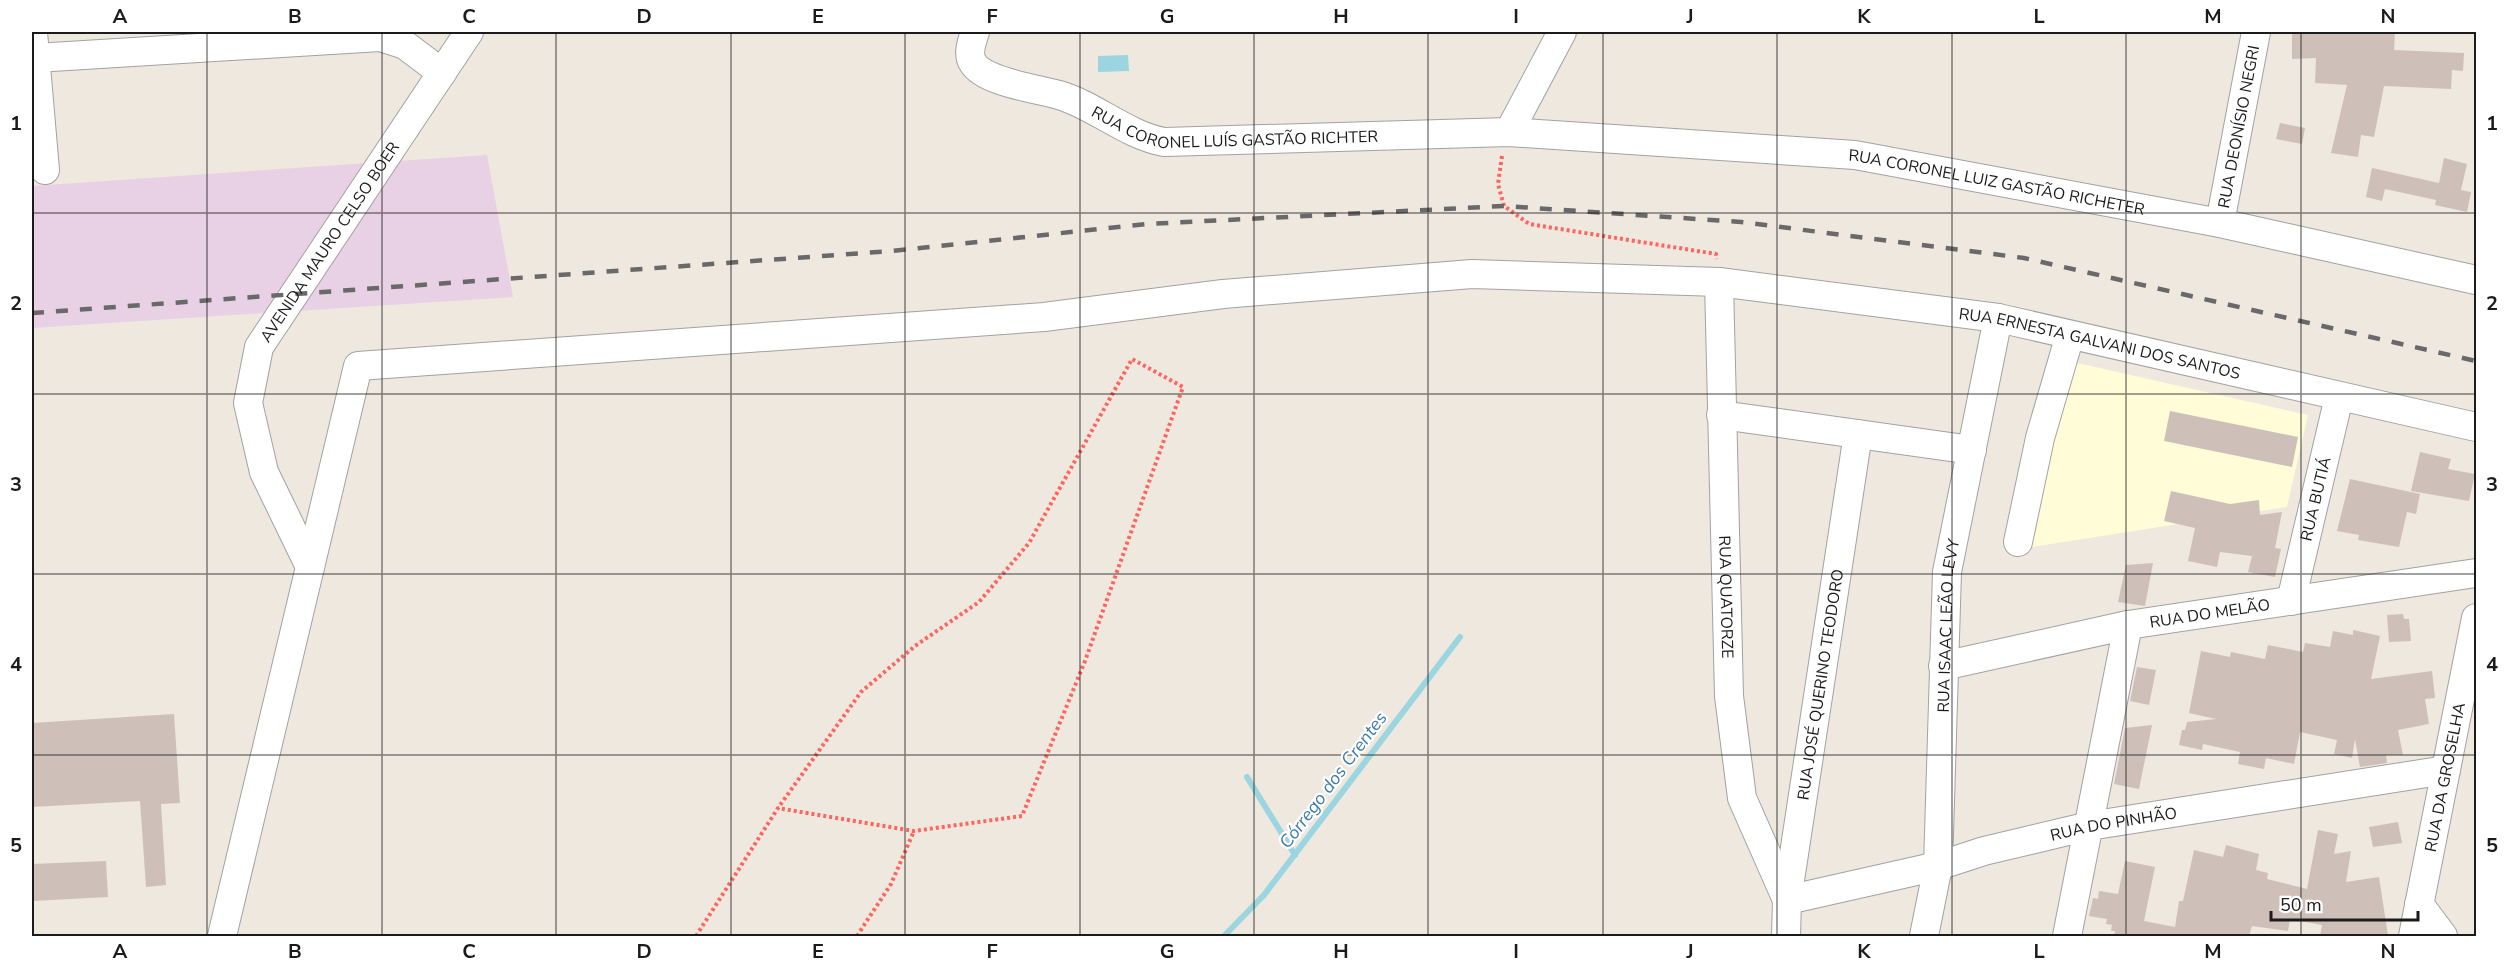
<svg xmlns="http://www.w3.org/2000/svg" width="2508" height="968" font-family="'Nunito Sans',sans-serif">
	<style>
		.industrial { fill: #e8d0e5 }
		.education { fill: #fffcd7 }
		.water { fill: #9bd5e0 }
		.lines { fill: none; stroke-linecap: round; stroke-linejoin: round }
		.stream { stroke: #9bd5e0; stroke-width: 6 }
		.building { fill: #cec0b8 }
		.minor-casing { stroke: #a2a2a2; stroke-width: 30 }
		.path { stroke: #ff645f; stroke-width: 4; stroke-dasharray: 3 3; stroke-linecap: butt }
		.minor { stroke: #fff; stroke-width: 28 }
		.rail { stroke: #696969; stroke-width: 4.5; stroke-dasharray: 12 12; stroke-linecap: butt }
		.grid { fill: none; stroke: #1b1b1b; stroke-width: 1.5; stroke-opacity: 0.55 }
		.labels { text-anchor: middle; stroke-width: 4.5; stroke-linejoin: round; paint-order: stroke }
		.street-label { font-size: 16px; fill: #1b1b1b; stroke: #fff }
		.water-label { font-size: 18px; font-style: italic; fill: #3f7ba9; stroke: #fff }
		.neatline { fill: none; stroke: #1b1b1b; stroke-width: 2 }
		.grid-label { font-size: 20px; text-anchor: middle; font-weight: bold; fill: #1b1b1b }
	</style>
	<rect width="100%" height="100%" fill="#eee8df"/>
	<polygon class="industrial" points="487,155 513,297 32,328 32,186"/>
	<polygon class="education" points="2073,362 2308,415 2287,507 2025,548"/>
	<polygon class="water" points="1128,55 1129,71 1098,72 1098,56"/>
	<g class="lines">
		<g class="stream">
			<polyline points="1247,777 1295,855"/>
			<polyline points="1224,936 1264,895 1460,637"/>
		</g>
	</g>
	<g class="building">
		<polygon points="2292,32 2395,32 2394,50 2464,53 2463,71 2452,70 2451,89 2384,86 2374,137 2361,135 2358,157 2331,153 2347,85 2315,83 2316,58 2292,59"/>
		<polygon points="2280,123 2305,128 2302,144 2276,139"/>
		<polygon points="2444,158 2467,164 2461,190 2471,192 2467,212 2435,205 2436,200 2385,189 2382,201 2366,197 2372,168 2439,183"/>
		<polygon points="2170,411 2298,437 2292,467 2164,441"/>
		<polygon points="2420,452 2451,459 2448,469 2475,474 2469,501 2411,491"/>
		<polygon points="2350,479 2420,494 2416,514 2407,512 2399,547 2358,540 2359,535 2337,531"/>
		<polygon points="2171,491 2230,504 2259,500 2260,515 2282,512 2275,548 2281,549 2275,577 2248,572 2252,556 2220,552 2217,567 2188,561 2195,528 2164,521"/>
		<polygon points="2153,563 2145,606 2118,602 2126,565"/>
		<polygon points="2403,614 2404,619 2409,619 2411,641 2389,642 2387,615"/>
		<polygon points="2353,630 2380,636 2371,679 2432,671 2435,698 2425,699 2429,724 2398,730 2403,755 2386,755 2387,763 2360,767 2355,739 2352,758 2334,754 2337,740 2300,732 2294,764 2266,758 2264,769 2238,764 2240,752 2203,744 2202,750 2179,745 2182,730 2185,730 2187,722 2216,719 2189,713 2201,651 2230,657 2231,652 2265,659 2268,645 2303,652 2305,643 2330,647 2333,631 2353,635"/>
		<polygon points="2137,667 2156,670 2149,705 2130,701"/>
		<polygon points="174,714 180,803 161,804 166,885 146,887 140,801 32,807 32,723"/>
		<polygon points="2152,725 2139,789 2114,784 2125,728"/>
		<polygon points="2398,822 2402,843 2373,847 2369,827"/>
		<polygon points="2318,830 2338,834 2334,854 2351,851 2346,882 2379,877 2388,936 2320,936 2322,925 2290,919 2288,931 2252,926 2249,936 2114,936 2115,931 2111,931 2112,925 2106,924 2107,919 2089,916 2093,898 2098,899 2099,891 2118,894 2125,861 2155,867 2144,921 2175,927 2179,901 2183,901 2194,850 2223,857 2226,845 2259,854 2256,870 2268,873 2267,879 2307,889"/>
		<polygon points="106,861 108,897 32,901 32,864"/>
	</g>
	<g class="lines">
		<defs>
			<g id="minor">
				<polyline points="33,32 45,170"/>
				<path id="s1" d="M975 32C972 41 967 54 973 63 984 82 1038 89 1059 95 1096 106 1126 135 1164 142L1509 132 1855 155 2220 223 2476 280"/>
				<polyline points="35,58 380,37 405,45 442,73"/>
				<polyline points="1509,132 1562,32"/>
				<path id="s2" d="M2220 223 2256 32"/>
				<path id="s3" d="M1719 282 1729 696 1742 798 1787 900 1938 866 1984 851 2089 826 2446 770"/>
				<polyline points="1721,415 1972,450"/>
				<polyline points="2018,542 2040,438 2070,335"/>
				<path id="s4" d="M310 567 264 472 248 403 259 347 469 32"/>
				<path id="s5" d="M2291 601 2339 397"/>
				<path id="s6" d="M1943 666 2128 625 2476 573"/>
				<polyline points="2419,904 2443,936"/>
				<path id="s7" d="M222 936 358 366 1044 317 1223 294 1472 274 1719 282 1998 318 2476 427"/>
				<path id="s8" d="M1786 936 1787 900 1858 434"/>
				<path id="s9" d="M1924 936 1938 866 1947 572 1998 318"/>
				<polyline points="2067,936 2128,625"/>
				<path id="s10" d="M2413 936 2476 618"/>
			</g>
		</defs>
		<use href="#minor" class="minor-casing"/>
		<g class="path">
			<polyline points="1502,156 1498,184 1504,206 1529,224 1716,254 1717,259"/>
			<polyline points="696,936 778,808 861,692 915,646 979,602 1029,543 1132,359 1183,387 1085,661 1022,816 914,831 778,808"/>
			<polyline points="857,936 891,884 914,831"/>
		</g>
		<use href="#minor" class="minor"/>
		<polyline class="rail" points="32,313 892,251 1147,224 1504,206 1741,222 2024,258 2476,361"/>
	</g>
	<path class="grid" d="M207 32V936M382 32V936M556 32V936M731 32V936M905 32V936M1080 32V936M1254 32V936M1428 32V936M1603 32V936M1777 32V936M1952 32V936M2126 32V936M2301 32V936M32 213H2476M32 394H2476M32 574H2476M32 755H2476"/>
	<g class="labels">
		<g class="street-label">
			<text dy="6" stroke="none"><textPath href="#s1" startOffset="309">RUA CORONEL LUÍS GASTÃO RICHTER</textPath></text>
			<text dy="6" stroke="none"><textPath href="#s2" startOffset="98">RUA DEONÍSIO NEGRI</textPath></text>
			<text dy="6" stroke="none"><textPath href="#s1" startOffset="1077">RUA CORONEL LUIZ GASTÃO RICHETER</textPath></text>
			<text dy="6" stroke="none"><textPath href="#s4" startOffset="360">AVENIDA MAURO CELSO BOER</textPath></text>
			<text dy="6" stroke="none"><textPath href="#s7" startOffset="2337">RUA ERNESTA GALVANI DOS SANTOS</textPath></text>
			<text dy="6" stroke="none"><textPath href="#s5" startOffset="105">RUA BUTIÁ</textPath></text>
			<text dy="6" stroke="none"><textPath href="#s3" startOffset="315">RUA QUATORZE</textPath></text>
			<text dy="6" stroke="none"><textPath href="#s6" startOffset="272">RUA DO MELÃO</textPath></text>
			<text dy="6" stroke="none"><textPath href="#s9" startOffset="312">RUA ISAAC LEÃO LEVY</textPath></text>
			<text dy="6" stroke="none"><textPath href="#s8" startOffset="254">RUA JOSÉ QUERINO TEODORO</textPath></text>
			<text dy="6" stroke="none"><textPath href="#s10" startOffset="162">RUA DA GROSELHA</textPath></text>
			<text dy="6" stroke="none"><textPath href="#s3" startOffset="964">RUA DO PINHÃO</textPath></text>
		</g>
		<g class="water-label">
			<text transform="translate(1333 780) rotate(-53)" y="6">Córrego dos Crentes</text>
		</g>
	</g>
	<rect width="2508" height="968" fill="none" stroke="#ffffff" stroke-width="66"/>
	<path d="M2271 911v9h147v-9" fill="none" stroke="#1b1b1b" stroke-width="3"/>
	<text x="2280" y="911" font-size="18" fill="#1b1b1b" stroke="#ffffff" stroke-width="4.5" paint-order="stroke">50 m</text>
	<rect x="33" y="33" width="2442" height="902" class="neatline"/>
	<g class="grid-label">
		<text x="120" y="23">A</text>
		<text x="295" y="23">B</text>
		<text x="469" y="23">C</text>
		<text x="644" y="23">D</text>
		<text x="818" y="23">E</text>
		<text x="992" y="23">F</text>
		<text x="1167" y="23">G</text>
		<text x="1341" y="23">H</text>
		<text x="1516" y="23">I</text>
		<text x="1690" y="23">J</text>
		<text x="1864" y="23">K</text>
		<text x="2039" y="23">L</text>
		<text x="2213" y="23">M</text>
		<text x="2388" y="23">N</text>
		<text x="16" y="130">1</text>
		<text x="2492" y="130">1</text>
		<text x="16" y="310">2</text>
		<text x="2492" y="310">2</text>
		<text x="16" y="491">3</text>
		<text x="2492" y="491">3</text>
		<text x="16" y="671">4</text>
		<text x="2492" y="671">4</text>
		<text x="16" y="852">5</text>
		<text x="2492" y="852">5</text>
		<text x="120" y="958">A</text>
		<text x="295" y="958">B</text>
		<text x="469" y="958">C</text>
		<text x="644" y="958">D</text>
		<text x="818" y="958">E</text>
		<text x="992" y="958">F</text>
		<text x="1167" y="958">G</text>
		<text x="1341" y="958">H</text>
		<text x="1516" y="958">I</text>
		<text x="1690" y="958">J</text>
		<text x="1864" y="958">K</text>
		<text x="2039" y="958">L</text>
		<text x="2213" y="958">M</text>
		<text x="2388" y="958">N</text>
	</g>
</svg>
